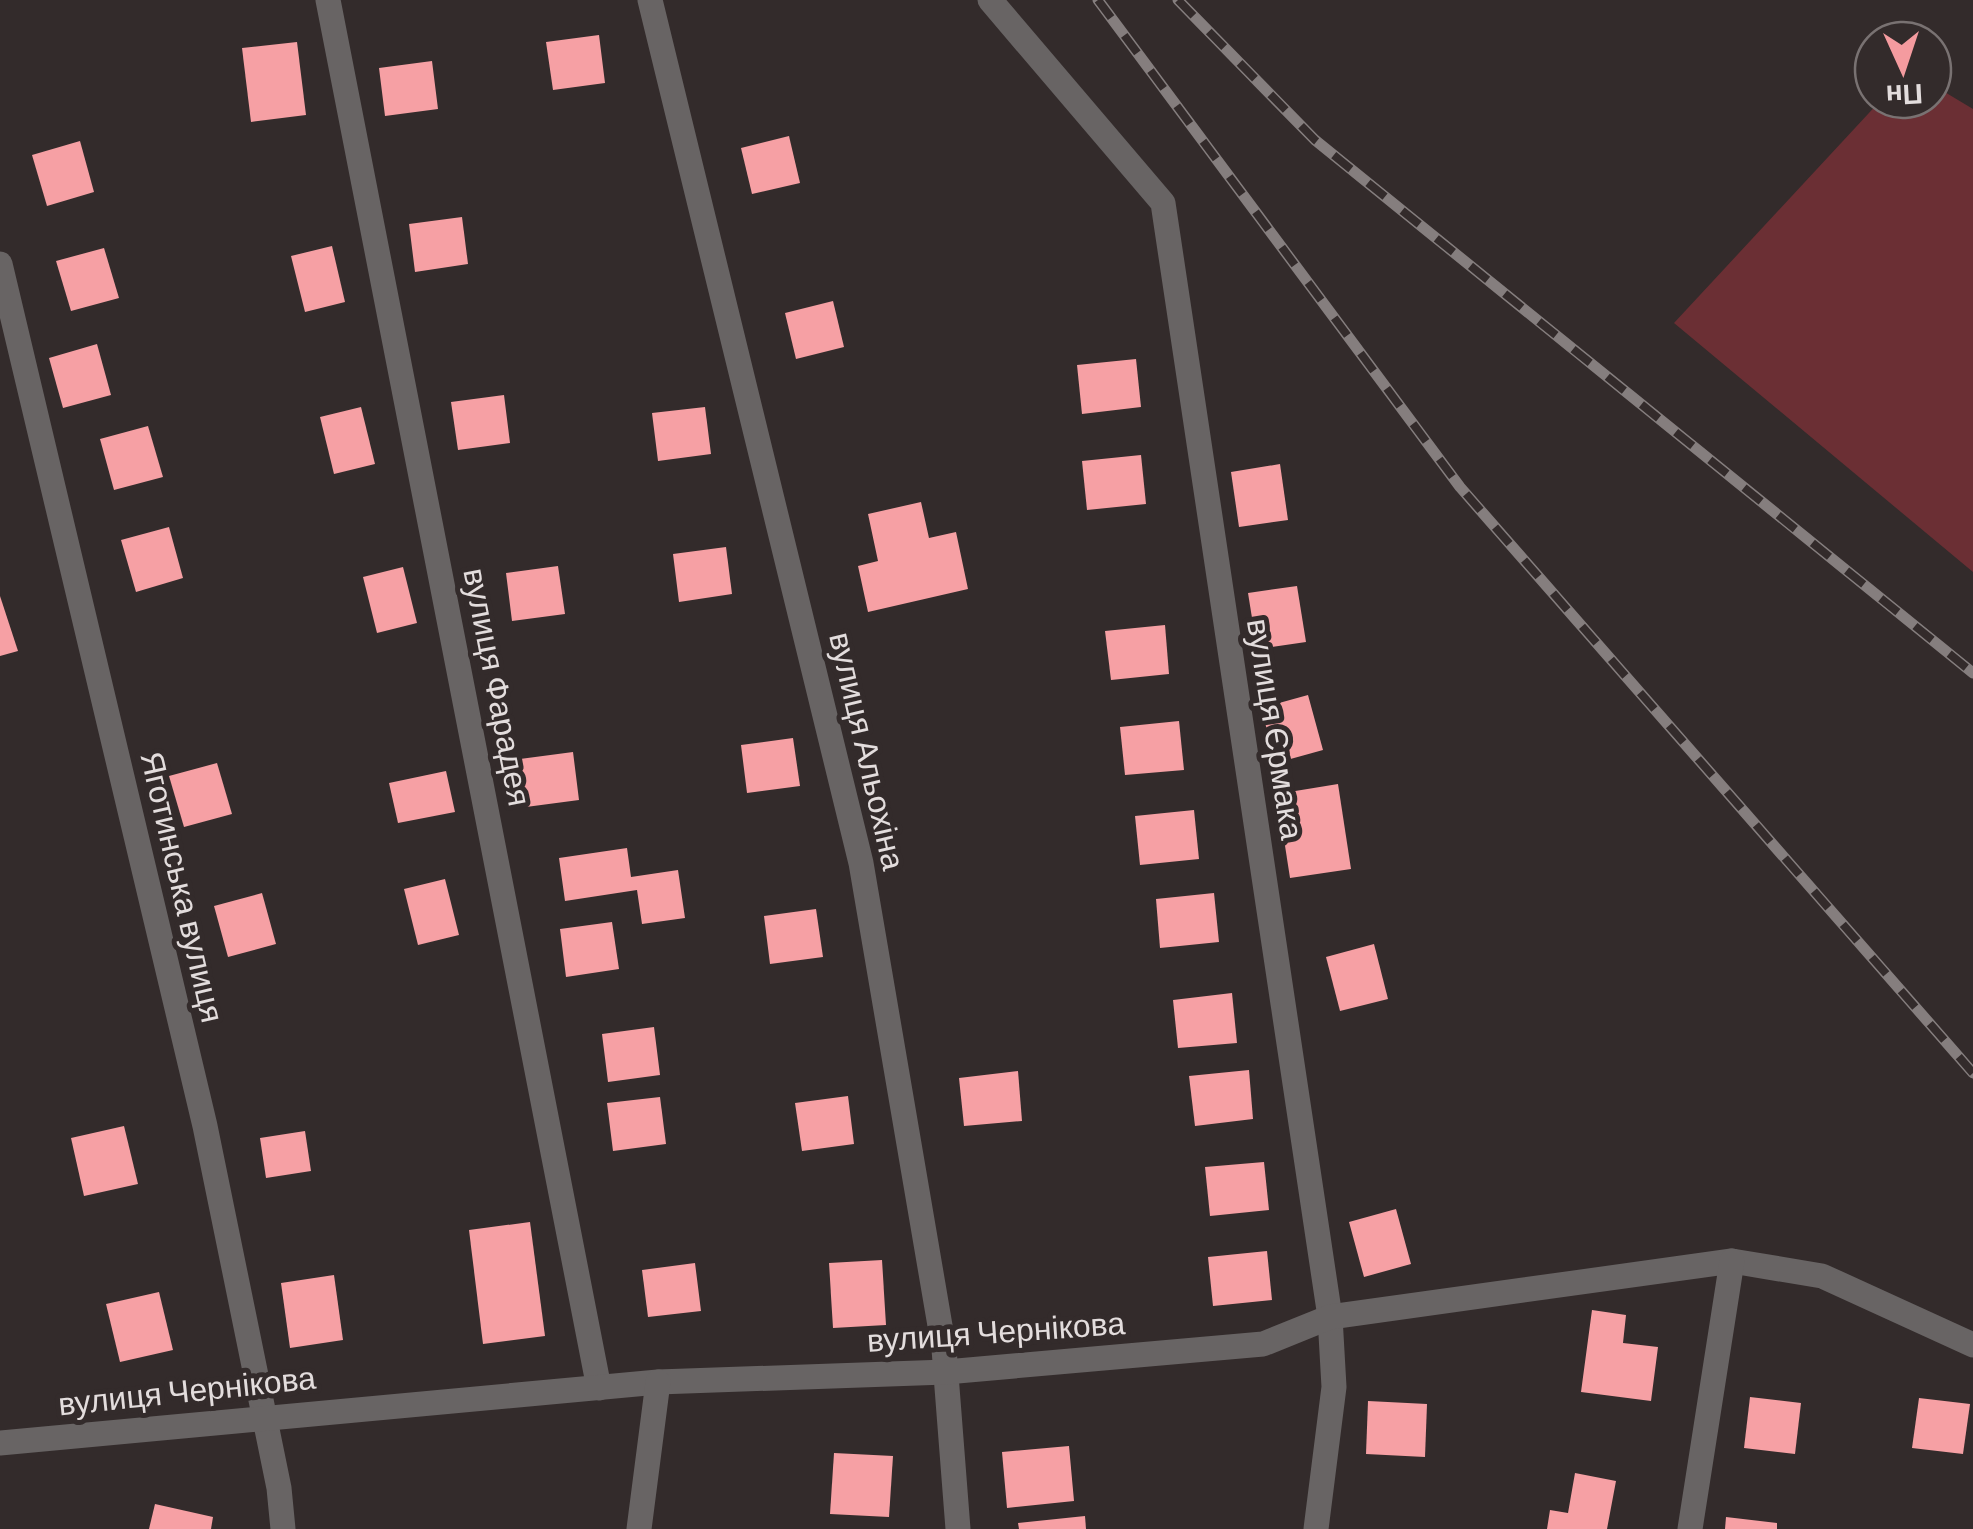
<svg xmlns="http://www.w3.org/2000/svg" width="1973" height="1529" font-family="Barlow,sans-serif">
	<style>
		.green { fill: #6b2f34 }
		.building { fill: #f6a0a4 }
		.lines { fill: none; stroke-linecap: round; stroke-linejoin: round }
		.street { stroke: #686464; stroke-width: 25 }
		.rail-casing { stroke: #857e7e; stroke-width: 11 }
		.rail { stroke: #332b2b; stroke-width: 8; stroke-dasharray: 22; stroke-linecap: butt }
		.labels { text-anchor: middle; stroke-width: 10; stroke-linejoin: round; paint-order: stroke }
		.street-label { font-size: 32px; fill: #e3dddd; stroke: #332b2b }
	</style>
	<rect width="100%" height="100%" fill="#332b2b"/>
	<polygon class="green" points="1933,85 1973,109 1973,572 1674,323 1881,100 1933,100"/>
	<g class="building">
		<polygon points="599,35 605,83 553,90 546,42"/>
		<polygon points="297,42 306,115 251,122 242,48"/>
		<polygon points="432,61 438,109 385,116 379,68"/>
		<polygon points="789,136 800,183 752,194 741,148"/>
		<polygon points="80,141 94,192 47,206 32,155"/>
		<polygon points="462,217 468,264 415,272 409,224"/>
		<polygon points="332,246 345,302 305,312 291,256"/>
		<polygon points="104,248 119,298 71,311 56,261"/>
		<polygon points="833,301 844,347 796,359 785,313"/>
		<polygon points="97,344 111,395 63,408 49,358"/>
		<polygon points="1136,359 1141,407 1082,414 1077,365"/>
		<polygon points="504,395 510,443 458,450 451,402"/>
		<polygon points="361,407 375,464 334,474 320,417"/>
		<polygon points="705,407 711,454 658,461 652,413"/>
		<polygon points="148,426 163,477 114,490 100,439"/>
		<polygon points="1141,455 1146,504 1087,510 1082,461"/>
		<polygon points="1280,464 1288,520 1239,527 1231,472"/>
		<polygon points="921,502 929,538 956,532 968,589 868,612 858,566 878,561 868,514"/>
		<polygon points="169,527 183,578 136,592 121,540"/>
		<polygon points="726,547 732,594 679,602 673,554"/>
		<polygon points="558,566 565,614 512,621 506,573"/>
		<polygon points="403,567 417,623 377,633 363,577"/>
		<polygon points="1297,586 1306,642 1257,649 1248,593"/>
		<polygon points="0,596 18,651 0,656"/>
		<polygon points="1165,625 1169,674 1111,680 1105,631"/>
		<polygon points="1308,695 1323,750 1276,763 1261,708"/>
		<polygon points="1179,721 1184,770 1125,775 1120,727"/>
		<polygon points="793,738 800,786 747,793 741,745"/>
		<polygon points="573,752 579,800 526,807 520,759"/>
		<polygon points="217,763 232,814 184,827 169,776"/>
		<polygon points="446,771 455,812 398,823 389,783"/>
		<polygon points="1338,784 1351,869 1290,878 1277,794"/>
		<polygon points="1194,810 1199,859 1140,865 1135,816"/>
		<polygon points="627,848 631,877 678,870 685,918 642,924 637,890 565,901 559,858"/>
		<polygon points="445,879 459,935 418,945 404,889"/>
		<polygon points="262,893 276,944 228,957 214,906"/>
		<polygon points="1214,893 1219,942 1160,948 1156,899"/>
		<polygon points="816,909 823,957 770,964 764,916"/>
		<polygon points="612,922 619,969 566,977 560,929"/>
		<polygon points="1374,944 1388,999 1340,1011 1326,957"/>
		<polygon points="1232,993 1237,1043 1178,1048 1173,1000"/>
		<polygon points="654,1027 660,1075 608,1082 602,1034"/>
		<polygon points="1249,1070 1253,1119 1195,1126 1189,1076"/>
		<polygon points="1018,1071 1022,1121 964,1126 959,1078"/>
		<polygon points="848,1096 854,1144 802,1151 795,1103"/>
		<polygon points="660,1097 666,1144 613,1151 607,1103"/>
		<polygon points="124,1126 138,1184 84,1196 71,1138"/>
		<polygon points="305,1131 311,1171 266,1178 260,1138"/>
		<polygon points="1264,1162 1269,1210 1210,1216 1205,1167"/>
		<polygon points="1396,1209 1411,1264 1364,1277 1349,1222"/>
		<polygon points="530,1222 545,1336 483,1344 469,1230"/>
		<polygon points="1267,1251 1272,1300 1213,1306 1208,1257"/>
		<polygon points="882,1260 886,1325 833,1328 829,1263"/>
		<polygon points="695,1263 701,1311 648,1317 642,1270"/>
		<polygon points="334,1275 343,1340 290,1348 281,1283"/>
		<polygon points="159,1292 173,1350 120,1362 106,1304"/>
		<polygon points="1592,1310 1626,1315 1623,1343 1658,1347 1651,1401 1581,1392"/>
		<polygon points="1750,1397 1801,1403 1795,1454 1744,1448"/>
		<polygon points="1919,1398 1970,1404 1963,1454 1912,1448"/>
		<polygon points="1368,1401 1427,1404 1425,1457 1366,1454"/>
		<polygon points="1069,1446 1074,1501 1007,1508 1002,1452"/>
		<polygon points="834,1453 893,1456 889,1517 830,1514"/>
		<polygon points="1575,1473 1616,1481 1607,1529 1547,1529 1550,1510 1568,1513"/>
		<polygon points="155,1504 213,1517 211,1529 149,1529"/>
		<polygon points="1085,1516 1086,1529 1019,1529 1018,1523"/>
		<polygon points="1726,1517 1777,1523 1777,1529 1725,1529"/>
	</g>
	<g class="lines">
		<g class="street">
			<polyline points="328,0 599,1388"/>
			<polyline points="650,0 861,863 944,1349 958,1529"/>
			<polyline points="990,0 1163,203 1330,1317 1334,1387 1316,1529"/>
			<polyline points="0,264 205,1126 279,1488 283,1529"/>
			<polyline points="0,1443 658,1382 946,1372 1263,1344 1330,1317 1732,1261 1822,1276 1973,1345"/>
			<polyline points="639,1529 658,1382"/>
			<polyline points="1690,1529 1732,1261"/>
		</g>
		<defs>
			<g id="rail">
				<polyline points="1098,0 1460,487 1973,1073"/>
				<polyline points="1178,0 1315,140 1973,673"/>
			</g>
		</defs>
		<use href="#rail" class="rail-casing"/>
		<use href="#rail" class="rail"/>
	</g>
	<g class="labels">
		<g class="street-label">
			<text transform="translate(497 687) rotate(79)" y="11">вулиця Фарадея</text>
			<text transform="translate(1275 729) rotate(81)" y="11">вулиця Єрмака</text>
			<text transform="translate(867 751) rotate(77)" y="11">вулиця Альохіна</text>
			<text transform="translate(182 887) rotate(77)" y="11">Яготинська вулиця</text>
			<text transform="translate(996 1332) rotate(-4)" y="11">вулиця Чернікова</text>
			<text transform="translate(187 1391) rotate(-6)" y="11">вулиця Чернікова</text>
		</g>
	</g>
	<g transform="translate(1903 70) rotate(177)"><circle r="48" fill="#332b2b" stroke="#797272" stroke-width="2.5"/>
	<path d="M0-8L18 38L0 25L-18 38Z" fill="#f49b9f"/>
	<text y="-15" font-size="28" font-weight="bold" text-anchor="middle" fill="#e3dddd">Пн</text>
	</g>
</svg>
